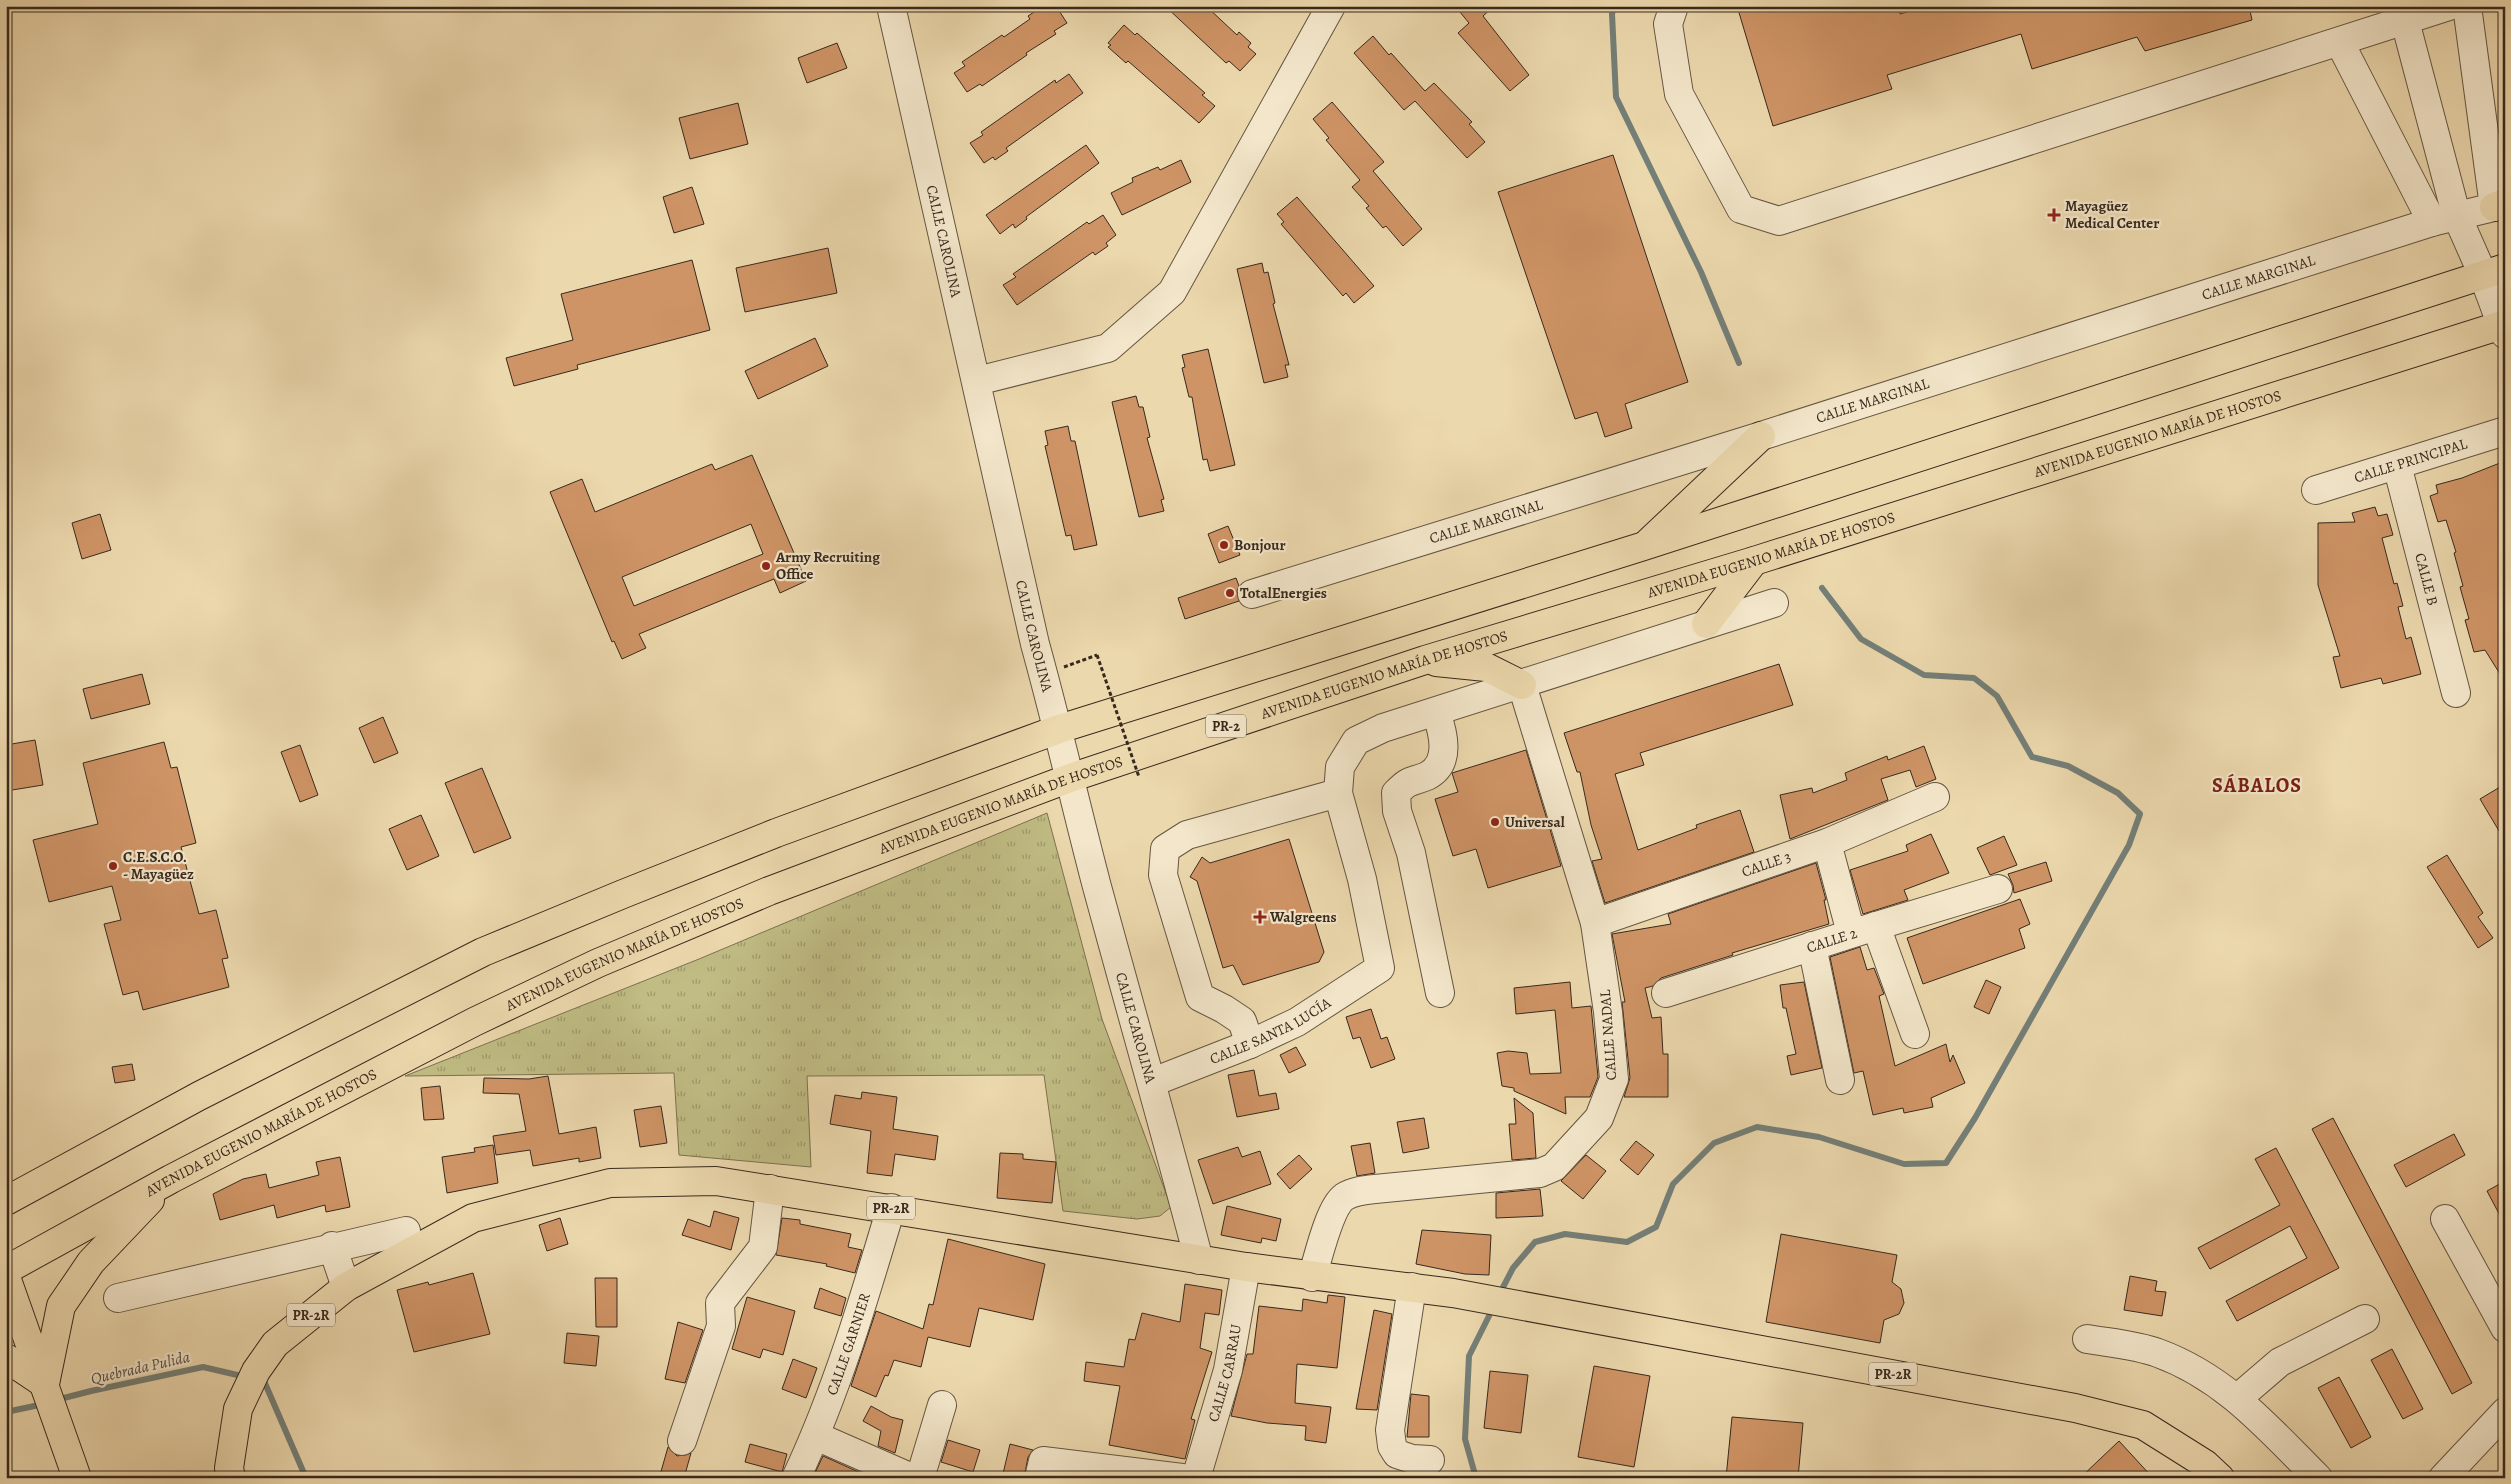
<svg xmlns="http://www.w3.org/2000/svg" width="2511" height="1484" font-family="Alegreya,serif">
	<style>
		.grass { fill: url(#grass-tufts); stroke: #7c7250 }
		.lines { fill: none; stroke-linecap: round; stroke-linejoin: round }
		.stream { stroke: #747f78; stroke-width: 6 }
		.building { fill: #cf9466; stroke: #38291d; fill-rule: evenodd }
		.minor-casing { stroke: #655541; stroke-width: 30 }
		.major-casing { stroke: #38291d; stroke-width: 30 }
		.highway-casing { stroke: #38291d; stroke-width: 30 }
		.path { stroke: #38291d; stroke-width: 3; stroke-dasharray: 4 2.5; stroke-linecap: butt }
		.minor { stroke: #f3e6ca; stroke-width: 28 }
		.major { stroke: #ecd8ad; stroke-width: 28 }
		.highway { stroke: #ecd8ad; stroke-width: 28 }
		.path-bridge { stroke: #38291d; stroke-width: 3; stroke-dasharray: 4 2.5; stroke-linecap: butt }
		.poi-dot { fill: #8f2418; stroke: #f3e6ca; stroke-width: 2 }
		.labels { text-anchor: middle; stroke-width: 4.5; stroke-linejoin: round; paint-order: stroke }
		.shield { fill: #f3e6ca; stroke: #706251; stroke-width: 1 }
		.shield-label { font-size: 14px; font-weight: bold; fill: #38291d }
		.poi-label { font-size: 15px; font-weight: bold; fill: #38291d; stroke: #f3e6ca; text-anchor: start }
		.street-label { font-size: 15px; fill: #38291d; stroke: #f3e6ca }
		.water-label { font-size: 16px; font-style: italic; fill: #514d43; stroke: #f3e6ca }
		.district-label { font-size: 20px; font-weight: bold; letter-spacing: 1px; fill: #7a1f14; stroke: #f3e6ca }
	</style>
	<defs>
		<pattern id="grass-tufts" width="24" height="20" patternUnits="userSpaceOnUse" patternTransform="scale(1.25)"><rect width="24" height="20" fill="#c0bc84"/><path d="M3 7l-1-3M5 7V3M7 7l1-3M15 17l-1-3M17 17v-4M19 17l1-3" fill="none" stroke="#9d996b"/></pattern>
	</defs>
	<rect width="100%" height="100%" fill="#ecd8ad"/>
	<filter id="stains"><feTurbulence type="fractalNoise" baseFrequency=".004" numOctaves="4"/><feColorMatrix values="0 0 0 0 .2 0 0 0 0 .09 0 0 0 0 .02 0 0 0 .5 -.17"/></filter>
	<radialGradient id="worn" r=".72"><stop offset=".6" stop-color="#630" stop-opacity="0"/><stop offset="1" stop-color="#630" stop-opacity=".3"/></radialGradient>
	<polygon class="grass" points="1047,813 1102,1019 1171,1207 1160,1216 1137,1219 1063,1211 1044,1075 807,1076 811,1167 679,1155 674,1073 405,1076 699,959"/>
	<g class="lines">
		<g class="stream">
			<polyline points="1614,6 1612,14 1616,97 1701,272 1739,363"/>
			<polyline points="1499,1295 1513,1268 1535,1242 1565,1234 1627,1242 1656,1227 1673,1184 1714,1143 1757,1127 1819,1137 1904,1164 1946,1163 1975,1118 2129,845 2140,814 2118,793 2068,766 2032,757 1997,696 1974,678 1924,675 1861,639 1822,588"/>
			<polyline points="259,1379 264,1381 306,1478"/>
			<polyline points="56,1400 91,1391 203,1367 246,1377"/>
			<polyline points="6,1412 44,1404"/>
			<polyline points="1476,1478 1465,1439 1469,1356 1494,1306"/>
		</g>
	</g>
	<g class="building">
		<polygon points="1043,6 1056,6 1067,23 1054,31 1056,34 1026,53 1027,55 982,86 980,84 967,92 954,73 965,66 962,62 1002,35 1004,37 1030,19 1028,16"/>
		<polygon points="1165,6 1206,6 1237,35 1239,32 1251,43 1248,47 1256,54 1240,71 1229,61 1226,63"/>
		<polygon points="1455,6 1494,6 1483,16 1529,75 1510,91 1458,33 1469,23"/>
		<polygon points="1737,6 1898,6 1900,14 1927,6 2249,6 2252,20 2145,51 2137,37 2032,69 2021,34 1887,75 1892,89 1773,126"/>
		<polygon points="1124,25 1135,35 1137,33 1205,93 1202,95 1215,106 1199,123 1128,61 1126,63 1108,47 1111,45 1108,43"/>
		<polygon points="1373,36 1389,55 1391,53 1425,91 1434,83 1472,122 1469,124 1485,142 1467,158 1415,101 1404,110 1354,53"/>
		<polygon points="837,43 847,68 807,83 798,58"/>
		<polygon points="1069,74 1083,93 1006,148 1008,151 995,160 993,157 984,163 970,143 983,135 981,132 1055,80 1056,83"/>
		<polygon points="1332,102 1384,162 1373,171 1422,229 1403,246 1386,226 1383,228 1366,208 1369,206 1352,187 1360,180 1326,140 1329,138 1313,119"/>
		<polygon points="738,103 748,144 690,159 679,118"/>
		<polygon points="1086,145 1099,163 1026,217 1027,219 1015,228 1013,224 1000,234 986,215"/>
		<polygon points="1613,155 1688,382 1625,404 1632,428 1605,437 1597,412 1575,419 1498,192"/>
		<polygon points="1181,160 1191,182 1122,215 1111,193 1133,182 1132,178 1158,167 1160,170"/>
		<polygon points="692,187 704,224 674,233 663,197"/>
		<polygon points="1297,197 1374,286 1354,303 1346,293 1343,296 1281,224 1284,222 1277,214"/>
		<polygon points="1103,215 1116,235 1106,243 1108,246 1095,255 1093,252 1017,305 1003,285 1016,277 1013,274 1087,222 1089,224"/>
		<polygon points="828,248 837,293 745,312 736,268"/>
		<polygon points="692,260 710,330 577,365 578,369 514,386 506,358 573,340 561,294"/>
		<polygon points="1262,263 1264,273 1268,272 1275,303 1273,304 1289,365 1285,365 1288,377 1264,383 1237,269"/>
		<polygon points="815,338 828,366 758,399 745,371"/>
		<polygon points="1208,349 1235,465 1210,471 1207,459 1203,460 1192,397 1189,397 1182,368 1185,367 1182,355"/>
		<polygon points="1136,396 1139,407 1143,407 1150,437 1147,438 1164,499 1161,500 1164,511 1139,517 1112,402"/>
		<polygon points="1068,426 1071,441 1075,441 1097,545 1074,550 1071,535 1066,536 1045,446 1048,445 1045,431"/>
		<path d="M752 455 806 581 780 593 774 579 639 634 646 648 622 659 614 641 612 642 550 492 582 479 595 512 712 464 715 470ZM751 524 763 554 634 606 622 577Z"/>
		<polygon points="2505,461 2505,682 2485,650 2474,652 2465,620 2469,619 2460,587 2463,586 2454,553 2456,552 2446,520 2438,522 2430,496 2438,493 2436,485 2462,478"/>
		<polygon points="2375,507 2378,516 2387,514 2393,535 2382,538 2394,584 2397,583 2403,606 2398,607 2406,639 2411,637 2421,674 2383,684 2381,678 2341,688 2333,657 2340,656 2318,585 2318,523 2355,522 2352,513"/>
		<polygon points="100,514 111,550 82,559 72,523"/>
		<polygon points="1228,526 1240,555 1219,563 1208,534"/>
		<polygon points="1236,578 1239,586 1237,591 1239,601 1185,619 1178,598"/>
		<polygon points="1779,664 1793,705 1640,753 1644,765 1615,774 1638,850 1697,828 1696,825 1740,810 1754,852 1605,903 1592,861 1602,859 1591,825 1580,772 1577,772 1564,733"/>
		<polygon points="142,674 150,704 91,719 83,689"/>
		<polygon points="383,717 398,753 374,763 359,728"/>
		<polygon points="35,740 43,785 6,791 6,745"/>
		<polygon points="164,742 171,768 177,767 196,843 181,847 199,914 216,910 228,958 222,959 229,987 143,1010 138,991 123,995 104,924 121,920 112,886 49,902 33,840 98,824 83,763"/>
		<polygon points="300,745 318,795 300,802 281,752"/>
		<polygon points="1924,746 1936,779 1916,787 1910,770 1881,779 1888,800 1790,839 1780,795 1812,788 1813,793 1847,780 1845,773 1887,756 1888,760"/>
		<polygon points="1526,750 1561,866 1488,888 1476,849 1453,856 1435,799 1458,792 1452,773"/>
		<polygon points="482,768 511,838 474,853 445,783"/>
		<polygon points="2505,784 2505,841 2480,799"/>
		<polygon points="421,815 439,856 407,870 389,829"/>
		<polygon points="1931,834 1949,873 1904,890 1908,900 1863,914 1850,870 1908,851 1906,845"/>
		<polygon points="2004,836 2017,865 1990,875 1977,848"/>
		<polygon points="1289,839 1324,952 1319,962 1243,985 1233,965 1223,968 1197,881 1190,877 1202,857 1210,863"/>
		<polygon points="2447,855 2483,913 2478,917 2493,938 2478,948 2427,867"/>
		<polygon points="2046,862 2052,881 2014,893 2013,885 2008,874"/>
		<polygon points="1816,863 1826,900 1824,900 1829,924 1732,953 1733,955 1661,978 1653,986 1645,988 1652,1018 1661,1017 1663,1054 1668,1054 1668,1097 1624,1097 1630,1078 1622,1002 1625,1002 1612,934 1671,924 1668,914"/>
		<polygon points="2020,899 2030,924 2019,929 2025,948 1923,984 1907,938"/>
		<polygon points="1860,947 1867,970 1874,968 1884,994 1879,996 1895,1066 1946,1044 1950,1062 1953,1055 1965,1083 1931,1098 1933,1107 1904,1113 1903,1108 1873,1115 1863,1071 1854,1073 1830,957"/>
		<polygon points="1986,980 2001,987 1989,1014 1974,1007"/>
		<polygon points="1570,982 1572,1008 1591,1006 1598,1077 1590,1097 1565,1097 1566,1114 1514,1091 1514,1088 1502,1086 1497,1053 1508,1051 1527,1053 1530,1074 1561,1073 1555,1010 1516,1014 1514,988"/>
		<polygon points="1804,982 1822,1068 1791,1075 1787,1056 1796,1054 1786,1008 1783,1008 1780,985"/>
		<polygon points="1371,1009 1381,1039 1387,1037 1395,1059 1371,1068 1360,1037 1353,1039 1346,1017"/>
		<polygon points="1296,1047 1306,1065 1289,1073 1280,1055"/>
		<polygon points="132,1064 135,1080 115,1083 112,1067"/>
		<polygon points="1254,1070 1259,1096 1276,1093 1279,1109 1237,1117 1228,1075"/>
		<polygon points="548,1076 559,1134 596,1127 601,1158 579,1162 579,1158 533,1166 530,1150 496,1155 493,1136 526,1131 519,1094 483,1093 484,1078 529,1079"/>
		<polygon points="440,1086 444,1119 424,1120 421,1088"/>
		<polygon points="862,1092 897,1097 893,1129 938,1136 935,1160 895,1154 892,1176 867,1173 871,1131 830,1124 835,1095 861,1099"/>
		<polygon points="1514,1098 1533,1113 1536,1158 1512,1160 1509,1124 1516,1124"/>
		<polygon points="661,1106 667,1143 640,1147 634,1110"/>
		<polygon points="1424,1118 1429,1148 1403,1153 1397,1122"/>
		<polygon points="2333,1118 2472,1383 2452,1394 2312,1129"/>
		<polygon points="2454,1134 2465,1155 2406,1187 2394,1165"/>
		<polygon points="1636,1141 1654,1155 1638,1175 1620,1160"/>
		<polygon points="1370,1143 1375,1173 1357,1176 1351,1146"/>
		<polygon points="493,1145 498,1183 447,1193 442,1157 475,1152 474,1148"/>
		<polygon points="1238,1147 1242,1157 1260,1151 1271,1184 1213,1204 1198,1160"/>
		<polygon points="2276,1148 2339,1268 2237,1321 2226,1301 2307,1258 2290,1226 2210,1269 2198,1248 2280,1205 2255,1159"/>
		<polygon points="1000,1153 1023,1154 1023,1159 1056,1162 1052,1203 997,1198"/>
		<polygon points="1299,1155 1312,1169 1290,1189 1277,1174"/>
		<polygon points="1586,1155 1606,1171 1583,1199 1561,1181"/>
		<polygon points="340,1157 350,1207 326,1212 325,1205 277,1218 274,1205 220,1220 213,1194 243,1179 266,1174 269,1188 319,1175 316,1162"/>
		<polygon points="2505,1181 2505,1225 2487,1191"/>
		<polygon points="1540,1189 1543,1216 1496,1218 1496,1193"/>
		<polygon points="1227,1206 1281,1219 1276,1241 1262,1238 1261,1243 1221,1235"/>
		<polygon points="714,1211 739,1218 731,1250 682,1235 688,1219 710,1227"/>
		<polygon points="560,1218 568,1244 547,1251 539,1225"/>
		<polygon points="782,1218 800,1220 800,1224 851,1234 848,1247 862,1250 855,1273 826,1266 827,1264 776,1255"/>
		<polygon points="1422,1230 1491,1235 1489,1275 1465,1274 1416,1264"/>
		<polygon points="1781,1234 1897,1255 1892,1282 1901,1289 1904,1303 1899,1314 1884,1320 1880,1343 1766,1322"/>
		<polygon points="948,1239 1045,1264 1033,1320 979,1308 970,1347 928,1337 921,1367 894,1360 888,1376 885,1375 876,1397 851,1386 876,1311 923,1329 929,1304 933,1305"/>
		<polygon points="473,1273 490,1334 414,1352 397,1290 428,1282 429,1285"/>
		<polygon points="2130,1276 2157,1281 2155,1291 2166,1292 2162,1316 2124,1310"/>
		<polygon points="595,1278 617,1278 617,1327 596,1327"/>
		<polygon points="1185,1284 1222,1290 1219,1315 1205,1313 1200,1348 1212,1352 1191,1419 1195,1420 1185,1459 1109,1445 1120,1386 1084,1381 1086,1362 1124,1367 1129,1339 1135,1340 1142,1313 1180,1322"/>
		<polygon points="820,1288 846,1298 841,1316 814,1308"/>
		<polygon points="1328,1295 1345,1297 1337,1368 1297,1364 1295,1403 1331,1407 1326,1443 1305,1440 1306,1426 1267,1423 1231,1416 1247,1354 1253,1354 1259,1306 1302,1311 1303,1299 1327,1303"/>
		<polygon points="747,1297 795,1311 783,1355 763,1349 760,1358 732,1349"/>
		<polygon points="1374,1310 1392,1314 1377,1410 1356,1409"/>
		<polygon points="678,1322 703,1330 685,1383 665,1379"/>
		<polygon points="567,1333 599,1336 596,1366 564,1363"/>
		<polygon points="2392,1349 2423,1409 2403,1419 2371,1360"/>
		<polygon points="793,1359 817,1368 806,1398 782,1389"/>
		<polygon points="1594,1366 1650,1376 1634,1467 1578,1457"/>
		<polygon points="1490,1371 1528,1375 1521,1433 1484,1428"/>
		<polygon points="2339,1377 2371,1437 2351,1448 2318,1388"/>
		<polygon points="1411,1394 1429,1396 1429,1437 1407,1437"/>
		<polygon points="871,1406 891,1417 903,1420 895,1453 878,1446 881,1431 863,1421"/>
		<polygon points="1732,1417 1803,1423 1798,1478 1726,1478"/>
		<polygon points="948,1440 980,1450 973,1472 941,1462"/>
		<polygon points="2119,1441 2153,1478 2080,1478"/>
		<polygon points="750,1444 787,1454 782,1472 745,1462"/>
		<polygon points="1010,1444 1033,1450 1028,1457 1024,1478 1002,1478"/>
		<polygon points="668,1447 677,1456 691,1453 684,1478 660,1475"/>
		<polygon points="823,1456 872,1478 827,1478 815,1473"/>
	</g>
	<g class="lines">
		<defs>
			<g id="minor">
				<path id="s1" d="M891 6 1035 644C1057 723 1075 803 1096 883 1130 1008 1166 1134 1199 1260"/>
				<polyline points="1674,6 1668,24 1679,94 1741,209 1779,221 2449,6"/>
				<polyline points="2405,21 2456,214 2483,275 2505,334"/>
				<polyline points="2340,43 2432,222"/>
				<polyline points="977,381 1108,348 1172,292 1331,6"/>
				<path id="s2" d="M2397 465 2456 693"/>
				<path id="s3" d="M2316 490 2505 431"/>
				<path id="s4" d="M1252 594 1761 436 2432 222 2494 207 2467 6"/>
				<path d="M1436 712C1443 732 1452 763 1427 776 1410 783 1411 778 1396 793L1397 811 1411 853 1440 993"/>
				<polyline points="1827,843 1851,933"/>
				<path id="s5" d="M1595 923 1827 843 1935 797"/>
				<polyline points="1876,926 1915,1034"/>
				<polyline points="1812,946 1840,1080"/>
				<path id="s6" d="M1666 993 1876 926 1998 889"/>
				<polyline points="1250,1044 1242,1021 1224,1009 1200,997 1163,875 1165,849 1187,835 1338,793"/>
				<path id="s7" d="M1153 1082 1250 1044 1297 1022 1380 968 1362 879 1338 793 1340 767 1356 741 1383 728 1774 603"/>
				<polyline points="2445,1219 2505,1328"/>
				<polyline points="332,1246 346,1287"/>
				<path d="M1312 1277C1318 1259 1329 1208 1344 1197 1353 1191 1364 1190 1375 1189L1540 1173 1554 1167 1599 1118 1614 1079 1608 1012 1595 923 1522 685"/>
				<polyline points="1412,1287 1390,1430 1392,1446 1397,1454 1412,1459 1430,1460"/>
				<polyline points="118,1298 406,1231"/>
				<path d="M2087 1339C2110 1343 2136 1345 2158 1353 2226 1378 2268 1428 2318 1478"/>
				<polyline points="2238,1398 2280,1362 2365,1319"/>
				<polyline points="816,1436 912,1478"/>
				<polyline points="682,1441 721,1326 720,1303 763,1247 770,1189"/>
				<path id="s8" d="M796 1478C837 1391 864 1299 891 1208"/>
				<polyline points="920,1478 942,1405"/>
				<polyline points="1039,1478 1043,1461 1182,1478"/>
				<path id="s9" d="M1196 1478 1228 1370 1246 1267"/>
				<polyline points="2443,1478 2505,1412"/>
			</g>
			<g id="major">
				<polyline points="6,1277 77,1478"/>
				<polyline points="6,1358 45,1384"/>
				<polyline points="231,1478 229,1468 238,1409 256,1371 275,1344 346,1287 473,1218 610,1183 716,1181 1246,1267 1453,1293 2075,1408 2143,1425 2205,1464 2220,1478"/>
			</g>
			<g id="highway">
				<polyline points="2494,207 2505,203"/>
				<polyline points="1649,542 1761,436"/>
				<polyline points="1706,624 1754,561"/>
				<polyline points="1436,662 1486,667 1522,685"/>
				<polyline points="6,1201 199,1096 483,952 623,894 776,833 1059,729 1644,546 2505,268"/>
				<path id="s10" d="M6 1270 171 1179 474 1022 598 963 769 891 1070 778 1425 660 1754 561 2505 324"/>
				<polyline points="45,1384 61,1306 91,1262 150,1200"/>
			</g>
		</defs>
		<use href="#minor" class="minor-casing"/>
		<use href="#major" class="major-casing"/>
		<use href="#highway" class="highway-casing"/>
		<polyline class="path" points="1064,667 1097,655"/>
		<use href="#minor" class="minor"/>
		<use href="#major" class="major"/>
		<use href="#highway" class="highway"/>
		<polyline class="path-bridge" points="1097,655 1139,777"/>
	</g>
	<g class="poi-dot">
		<path d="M2051.5 207.5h5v5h5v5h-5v5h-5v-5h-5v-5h5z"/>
		<circle cx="1224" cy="545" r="5"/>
		<circle cx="766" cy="566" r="5"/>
		<circle cx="1230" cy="593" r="5"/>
		<circle cx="1495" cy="822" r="5"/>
		<circle cx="113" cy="866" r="5"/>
		<path d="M1257.5 909.5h5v5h5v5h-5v5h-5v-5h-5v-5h5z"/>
	</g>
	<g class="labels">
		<g class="shield">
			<rect x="1206" y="714.5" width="40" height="23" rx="4"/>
			<rect x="867" y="1196.5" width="48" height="23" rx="4"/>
			<rect x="287" y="1303.5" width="48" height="23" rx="4"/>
			<rect x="1869" y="1362.5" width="48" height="23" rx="4"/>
		</g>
		<g class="shield-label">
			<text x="1226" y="731">PR-2</text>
			<text x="891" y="1213">PR-2R</text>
			<text x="311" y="1320">PR-2R</text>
			<text x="1893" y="1379">PR-2R</text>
		</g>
		<g class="poi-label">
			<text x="2065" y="211">Mayagüez<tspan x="2065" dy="17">Medical Center</tspan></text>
			<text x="1234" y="550">Bonjour</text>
			<text x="776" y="562">Army Recruiting<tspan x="776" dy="17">Office</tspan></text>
			<text x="1240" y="598">TotalEnergies</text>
			<text x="1505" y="827">Universal</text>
			<text x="123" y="862">C.E.S.C.O.<tspan x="123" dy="17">- Mayagüez</tspan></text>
			<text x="1270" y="922">Walgreens</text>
		</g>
		<g class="street-label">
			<text dy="5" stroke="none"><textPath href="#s1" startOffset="241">CALLE CAROLINA</textPath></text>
			<text dy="5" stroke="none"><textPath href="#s4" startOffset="1055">CALLE MARGINAL</textPath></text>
			<text dy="5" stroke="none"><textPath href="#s4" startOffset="650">CALLE MARGINAL</textPath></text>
			<text dy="5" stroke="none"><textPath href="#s10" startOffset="2315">AVENIDA EUGENIO MARÍA DE HOSTOS</textPath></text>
			<text dy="5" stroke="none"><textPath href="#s3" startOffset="99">CALLE PRINCIPAL</textPath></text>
			<text dy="5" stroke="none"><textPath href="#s4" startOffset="245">CALLE MARGINAL</textPath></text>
			<text dy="5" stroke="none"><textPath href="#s10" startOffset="1910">AVENIDA EUGENIO MARÍA DE HOSTOS</textPath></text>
			<text dy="5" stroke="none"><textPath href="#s2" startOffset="118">CALLE B</textPath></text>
			<text dy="5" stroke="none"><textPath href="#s1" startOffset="646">CALLE CAROLINA</textPath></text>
			<text dy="5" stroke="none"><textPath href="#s10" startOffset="1505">AVENIDA EUGENIO MARÍA DE HOSTOS</textPath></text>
			<text dy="5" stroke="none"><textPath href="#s10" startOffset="1100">AVENIDA EUGENIO MARÍA DE HOSTOS</textPath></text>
			<text dy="5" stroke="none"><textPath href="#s5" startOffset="181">CALLE 3</textPath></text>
			<text dy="5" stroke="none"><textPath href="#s6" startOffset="174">CALLE 2</textPath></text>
			<text dy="5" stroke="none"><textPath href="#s10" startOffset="695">AVENIDA EUGENIO MARÍA DE HOSTOS</textPath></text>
			<text dy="5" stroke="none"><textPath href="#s1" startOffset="1051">CALLE CAROLINA</textPath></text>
			<text dy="5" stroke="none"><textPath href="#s7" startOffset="128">CALLE SANTA LUCÍA</textPath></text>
			<text transform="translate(1608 1035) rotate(-94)" y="5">CALLE NADAL</text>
			<text dy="5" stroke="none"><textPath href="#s10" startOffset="290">AVENIDA EUGENIO MARÍA DE HOSTOS</textPath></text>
			<text dy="5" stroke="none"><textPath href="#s8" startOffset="144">CALLE GARNIER</textPath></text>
			<text dy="5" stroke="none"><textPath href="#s9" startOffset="109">CALLE CARRAU</textPath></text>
		</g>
		<g class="water-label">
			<text transform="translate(140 1367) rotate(-13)" y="6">Quebrada Pulida</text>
		</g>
		<g class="district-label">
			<text x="2257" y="792">SÁBALOS</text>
		</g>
	</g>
	<rect width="2511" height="1484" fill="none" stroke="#ecd8ad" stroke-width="25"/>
	<rect x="8" y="8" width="2496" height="1469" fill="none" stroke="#38291d" stroke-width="2.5"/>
	<rect x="12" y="12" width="2486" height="1459" fill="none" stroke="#38291d"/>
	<rect width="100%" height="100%" filter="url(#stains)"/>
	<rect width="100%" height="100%" fill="url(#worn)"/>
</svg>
